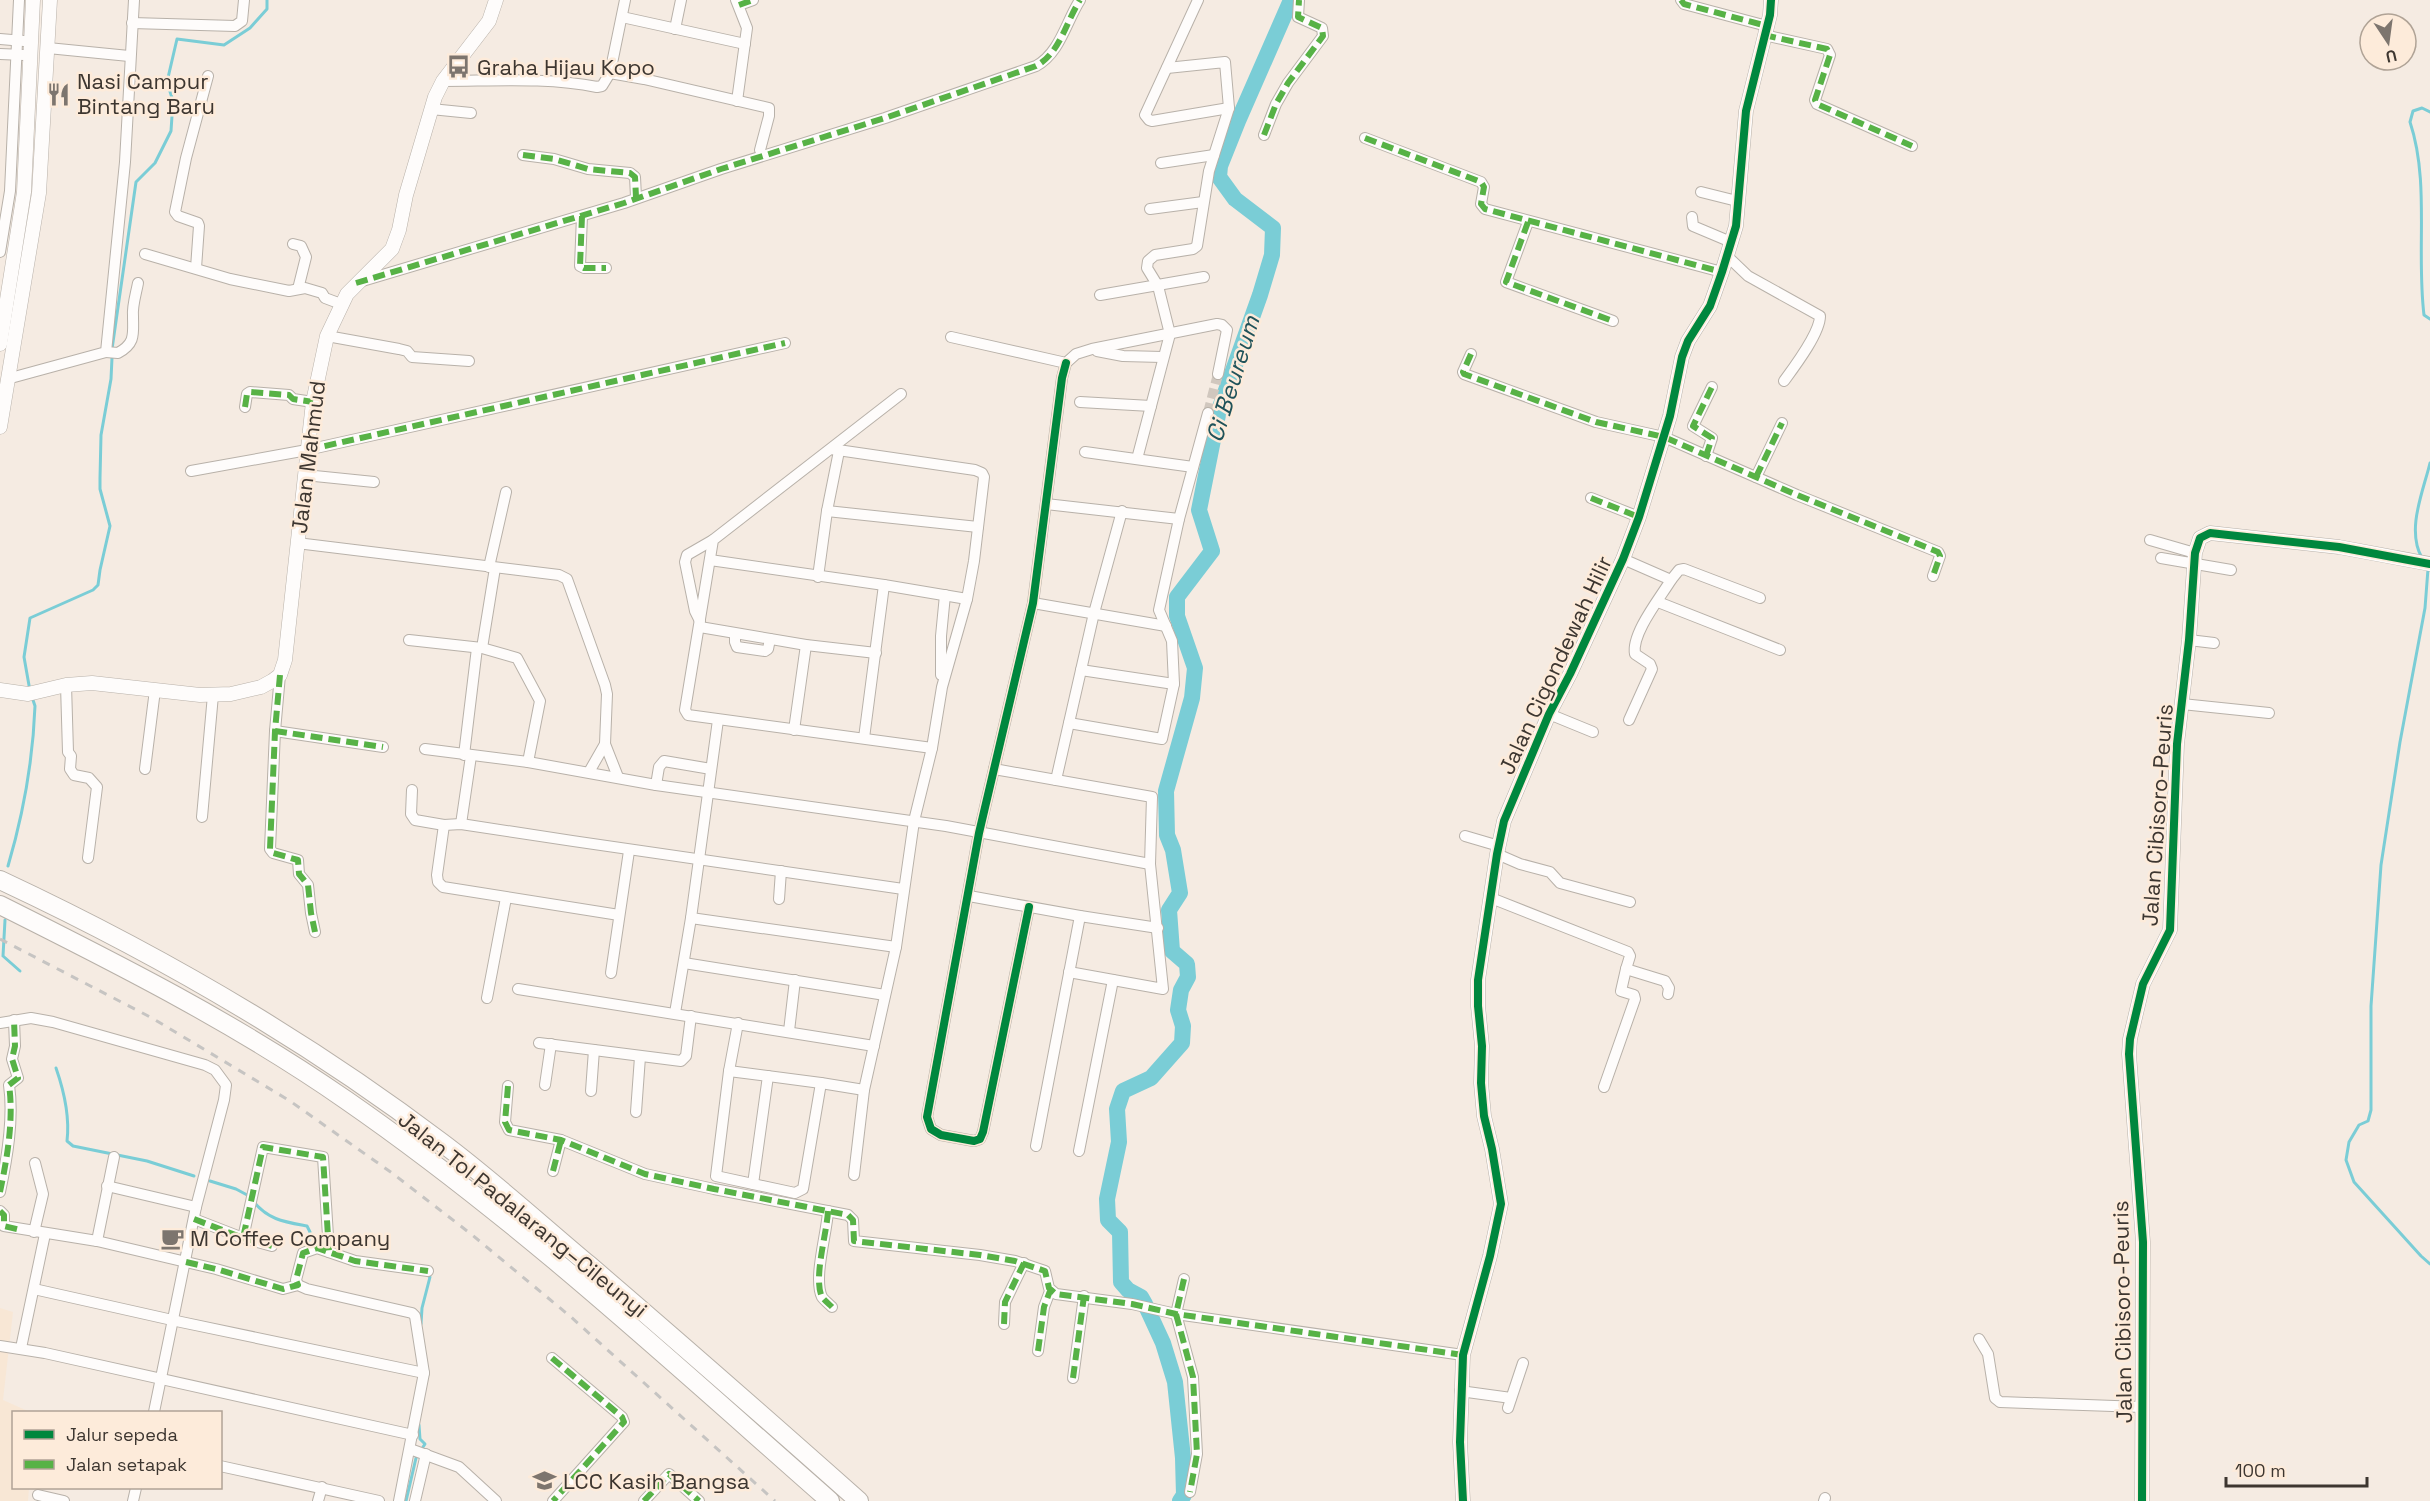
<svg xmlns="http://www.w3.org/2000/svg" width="2430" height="1501" font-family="'Space Grotesk',sans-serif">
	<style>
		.built { fill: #f8e7d5 }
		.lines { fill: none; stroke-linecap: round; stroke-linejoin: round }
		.stream { stroke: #7acdd6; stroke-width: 3 }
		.river { stroke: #7acdd6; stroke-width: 16 }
		.street-tunnel { stroke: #d0c7be; stroke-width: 10; stroke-dasharray: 10 5; stroke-linecap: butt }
		.street-casing { stroke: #b8b1a9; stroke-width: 12 }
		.secondary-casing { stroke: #b8b1a9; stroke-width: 15 }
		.highway-casing { stroke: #b8b1a9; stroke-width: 20 }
		.street { stroke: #fefcfb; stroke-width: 10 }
		.secondary { stroke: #fefcfb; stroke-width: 14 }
		.highway { stroke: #fefcfb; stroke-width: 18 }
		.rail { stroke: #c6c4c2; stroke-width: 3; stroke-dasharray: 8 8; stroke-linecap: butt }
		.quiet { stroke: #57b246; stroke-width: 6; stroke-dasharray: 12 6; stroke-linecap: butt }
		.cycleway-casing { stroke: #fdebda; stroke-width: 11 }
		.cycleway { stroke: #00873e; stroke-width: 8 }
		.labels { text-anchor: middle; stroke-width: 5; stroke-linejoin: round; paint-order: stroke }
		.poi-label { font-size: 22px; fill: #3d3630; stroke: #fdebda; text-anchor: start }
		.street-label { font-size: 22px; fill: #3d3630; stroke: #fdebda }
		.water-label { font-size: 24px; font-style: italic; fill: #20535a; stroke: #fdebda }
	</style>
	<rect width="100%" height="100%" fill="#f5ebe2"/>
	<polygon class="built" points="0,1308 13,1312 3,1400 30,1412 14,1412 14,1488 29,1488 28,1501 0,1501"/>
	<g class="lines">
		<g class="stream">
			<path d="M2430 112 2422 108 2413 111 2410 122C2430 182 2416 251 2424 315L2430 319"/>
			<polyline points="112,349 136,182 155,163 171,131 173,101 167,82 177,39 224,45 250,28 267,9 267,0"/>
			<path d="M2422 558C2406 530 2423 492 2430 463"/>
			<polyline points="2428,569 2425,608 2400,742 2381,865 2371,1006 2371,1110 2368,1121 2359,1125 2349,1142 2346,1160 2354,1182 2421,1256 2430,1264"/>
			<polyline points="30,691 24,657 30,618 93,590 98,585 100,570 110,526 100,489 100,478 101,435 111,379 112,358"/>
			<path d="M8 866C23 815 33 759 35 706L32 697"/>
			<polyline points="5,920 3,956 20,971"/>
			<path d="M56 1068C64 1091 70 1116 67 1141L73 1146 147 1161 194 1176"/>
			<polyline points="210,1181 236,1189 249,1196"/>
			<path d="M253 1201C268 1220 285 1222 307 1226L310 1232 308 1245"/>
			<polyline points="421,1324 422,1308 430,1277 426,1274"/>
			<polyline points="419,1425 420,1439 425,1444 423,1447"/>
			<polyline points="406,1501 416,1458"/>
		</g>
		<polyline class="river" points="1180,1501 1184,1495 1183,1458 1175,1382 1163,1343 1145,1304 1141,1297 1128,1290 1121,1282 1120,1232 1108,1220 1107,1199 1119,1142 1117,1109 1123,1091 1151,1078 1182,1043 1183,1026 1178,1010 1181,990 1188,977 1187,964 1172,951 1169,910 1180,893 1173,850 1167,835 1166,791 1192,698 1195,668 1177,616 1177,597 1212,551 1199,510 1219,410 1260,295 1272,255 1273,228 1235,199 1219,177 1220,166 1238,121 1291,0"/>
		<polyline class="street-tunnel" points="1208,413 1218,374"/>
		<defs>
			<g id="street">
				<polyline points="736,0 747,28 737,101"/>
				<polyline points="1198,0 1145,115 1149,120 1152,121 1229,108"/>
				<polyline points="1681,0 1684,4 1767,26"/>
				<polyline points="739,5 753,0"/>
				<polyline points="622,17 745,44"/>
				<polyline points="132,23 235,26 242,21 244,0"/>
				<polyline points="675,29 681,0"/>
				<polyline points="1764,35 1827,49 1830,55 1815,100 1817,104 1912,146"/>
				<polyline points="0,39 24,41"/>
				<polyline points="48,48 129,56"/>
				<polyline points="0,54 24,55"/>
				<polyline points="610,73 625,0"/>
				<path d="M443 81C494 81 547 77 597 87L602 86 610 73 644 79 769 108V116L760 150"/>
				<polyline points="431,109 471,113"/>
				<polyline points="1264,135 1276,104 1288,83 1323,36 1322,28 1298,17 1299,0"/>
				<polyline points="1365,138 1481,182 1484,187 1481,204 1485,209 1722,272"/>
				<polyline points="523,155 554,159 588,169 630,173 635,177 636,197"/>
				<polyline points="1161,163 1214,155"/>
				<polyline points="1701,192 1737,201"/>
				<polyline points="1150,209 1203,202"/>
				<polyline points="582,216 580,266 584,268 606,268"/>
				<polyline points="1692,217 1693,226 1731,242"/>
				<polyline points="1528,222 1506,282 1613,321"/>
				<polyline points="293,244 301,246 306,257 298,289"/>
				<polyline points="0,252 10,191 19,0"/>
				<polyline points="145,254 230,279 289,291 305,288 322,293 325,298 341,304"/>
				<path d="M1727 256 1748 276 1820 316C1820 333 1795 366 1784 381"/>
				<polyline points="196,268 199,226 198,223 178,216 175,212 186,158 208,76"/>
				<path d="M359 282 624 203 721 169 885 118 1036 66C1060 53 1066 22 1080 0"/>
				<polyline points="1100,295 1204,277"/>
				<polyline points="327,336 399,349 407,351 412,357 469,361"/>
				<polyline points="951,337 1066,363 1076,354 1092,349 1217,324 1222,325 1227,330 1218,374"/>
				<polyline points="1097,351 1123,356 1162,357"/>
				<path d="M106 352 118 353C136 343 133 334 133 316 132 306 136 294 138 283"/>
				<polyline points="1471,354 1463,372 1464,374 1596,422 1664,437 1797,495 1938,552 1940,556 1933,576"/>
				<polyline points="7,379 106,352 125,162 134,0"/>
				<polyline points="901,394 713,540 685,710 688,715 932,748"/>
				<polyline points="1080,402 1151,406"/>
				<polyline points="245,407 247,394 250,392 289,395 293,399 313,402"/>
				<polyline points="831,449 975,470 982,473 984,477 974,561 967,599 942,687 932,748 914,821 896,947 864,1090 854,1175"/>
				<polyline points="1085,452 1193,467"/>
				<polyline points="1706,456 1712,438 1693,426 1712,387"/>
				<polyline points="1137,459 1170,334 1158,286 1147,268 1148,261 1155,255 1193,249 1197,246 1209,171 1229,108 1225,62 1167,68"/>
				<polyline points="191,471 307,450 785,343"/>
				<polyline points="305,475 374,482"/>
				<polyline points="1756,477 1782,423"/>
				<polyline points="1591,498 1639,517"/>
				<polyline points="1046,504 1179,519"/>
				<polyline points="827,511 978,527"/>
				<polyline points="2150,540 2195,553"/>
				<polyline points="297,543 559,575 567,579 605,685 607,694 605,744 618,777"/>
				<polyline points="2161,558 2231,570"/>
				<path d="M1623 559 1671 580C1660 598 1631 634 1635 654L1650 664 1652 669 1629 720"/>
				<polyline points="710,560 884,585 967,599"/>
				<polyline points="489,567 506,492"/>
				<polyline points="818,577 827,511 839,451"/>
				<polyline points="1671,580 1679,570 1684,569 1760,598"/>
				<polyline points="1658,602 1780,650"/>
				<polyline points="1033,603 1166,626"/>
				<polyline points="700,621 695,611 685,562 687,555 713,540"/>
				<polyline points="700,627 806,645 876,653"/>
				<polyline points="735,634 735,642 737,647 765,651 768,649 770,639"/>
				<polyline points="409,640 482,648 517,658 540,701 528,762"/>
				<polyline points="2189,640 2214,643"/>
				<polyline points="482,648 495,568"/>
				<polyline points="1081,670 1174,684"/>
				<polyline points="280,675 275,731 270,849 273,853 298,860 299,874 308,885 311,913 315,932"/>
				<polyline points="941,675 941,636 945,595"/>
				<polyline points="66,685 68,752 71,756 70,769 74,775 89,778 97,787 88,858"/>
				<polyline points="2182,704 2269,713"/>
				<polyline points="1549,714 1593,732"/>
				<polyline points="1069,723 1162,739 1174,684 1172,641 1159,610 1179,519 1208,413"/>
				<polyline points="794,730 806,645"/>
				<polyline points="275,731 383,747"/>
				<polyline points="864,738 884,585"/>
				<polyline points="425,749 528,762 656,785 946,826 1150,864"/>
				<polyline points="464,755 477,648"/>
				<polyline points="145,769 155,690"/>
				<polyline points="994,769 1152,797 1150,864 1163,989 1069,972"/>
				<polyline points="589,772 605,744"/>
				<polyline points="1056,780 1094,613 1122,511"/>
				<polyline points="656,785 659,767 664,761 711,769"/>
				<path d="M412 790 411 814 415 820 444 825 461 824C608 847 755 867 903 889"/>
				<polyline points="202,817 213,695"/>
				<polyline points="461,824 471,756"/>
				<polyline points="444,825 437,875 438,882 443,887 619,915"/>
				<polyline points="1465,836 1499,846"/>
				<polyline points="1497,854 1520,864 1550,872 1560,883 1630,902"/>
				<polyline points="969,896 1080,916 1158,928"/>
				<polyline points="1491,898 1628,952 1630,956 1626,969 1665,981 1669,988 1668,994"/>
				<polyline points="779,899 781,871"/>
				<polyline points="1029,907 983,1132 980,1139 974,1141 941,1135 931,1129 927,1117 979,833 1033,603 1062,378 1066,363"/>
				<polyline points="691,918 896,947"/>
				<polyline points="684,963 885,995"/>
				<polyline points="611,973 629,851"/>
				<polyline points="518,989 874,1046"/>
				<polyline points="487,998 506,898"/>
				<polyline points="675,1013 691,918 718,720"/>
				<polyline points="0,1023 31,1018 53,1022 205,1065 215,1070 226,1085 224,1100 196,1207 154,1412"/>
				<polyline points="738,1023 729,1071 716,1176 795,1193 803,1189 821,1083"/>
				<polyline points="789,1031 795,980"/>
				<polyline points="539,1043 681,1061 686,1056 691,1016"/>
				<polyline points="729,1071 821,1083 864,1090"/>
				<polyline points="545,1085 551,1044"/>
				<polyline points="508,1086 505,1122 509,1130 561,1140 645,1174 714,1189 848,1215 853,1220 854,1241 980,1255 1015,1261 1045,1271 1049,1288 1056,1294 1132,1304 1176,1314 1463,1355"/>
				<polyline points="1604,1087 1635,999 1634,995 1621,991 1626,969"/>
				<polyline points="591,1091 594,1050"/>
				<polyline points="636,1112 640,1057"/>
				<polyline points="1036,1146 1080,916"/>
				<polyline points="1079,1151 1113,980"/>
				<polyline points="553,1171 561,1140"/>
				<polyline points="753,1184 768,1076"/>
				<polyline points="107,1186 196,1207"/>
				<path d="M0 1192C7 1159 14 1119 9 1085L18 1078 12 1059 15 1046 14 1020"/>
				<polyline points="0,1211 4,1215 4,1226 97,1241 216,1269 283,1289 298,1285 307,1289 412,1313 415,1316 424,1373 399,1501"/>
				<path d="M828 1211C827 1233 813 1278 822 1297 824 1300 829 1304 832 1307"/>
				<polyline points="194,1219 243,1238 263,1147 323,1157 329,1252"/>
				<polyline points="34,1232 43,1194 35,1163"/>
				<polyline points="243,1238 272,1246"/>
				<polyline points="97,1241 114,1157"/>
				<polyline points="1184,1279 1176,1314 1193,1377 1197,1454 1190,1492"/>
				<polyline points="298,1285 296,1280 303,1253 317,1248 355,1261 428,1271"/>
				<polyline points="34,1289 181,1322 424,1373"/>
				<polyline points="1004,1324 1005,1302 1024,1263"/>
				<polyline points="1979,1339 1988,1354 1995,1398 2000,1402 2142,1407"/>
				<polyline points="0,1346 45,1353 413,1435"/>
				<polyline points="21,1348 45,1234"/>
				<polyline points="1038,1351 1044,1307 1050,1291"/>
				<polyline points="552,1358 622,1417 624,1422 553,1501"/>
				<polyline points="1073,1378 1084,1296"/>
				<polyline points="1460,1391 1511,1398"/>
				<polyline points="1508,1408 1523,1363"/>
				<polyline points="410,1449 459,1467 496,1501"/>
				<polyline points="220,1466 379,1501"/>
				<polyline points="38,1495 64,1501"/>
				<polyline points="133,1501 136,1488"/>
				<polyline points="318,1501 322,1487"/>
				<polyline points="415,1501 426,1454"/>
				<polyline points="644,1501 669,1474 699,1501"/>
				<polyline points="1824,1501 1825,1498"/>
			</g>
			<g id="secondary">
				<polyline points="0,344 24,192 33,0"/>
				<polyline points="0,427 39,193 50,0"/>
				<polyline points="0,690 28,694 66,685 92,683 200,695 231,694 261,687 272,681 280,675 285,660 313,402 327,336 347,294 392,249 399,230 406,195 435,97 443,81 489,21 496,0"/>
				<polyline points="1463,1501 1460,1442 1463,1355 1490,1256 1501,1204 1492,1149 1484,1116 1481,1083 1482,1046 1478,1006 1478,980 1497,854 1504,821 1549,714 1570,674 1623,559 1639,517 1670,416 1682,357 1688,341 1710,306 1722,272 1736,226 1746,111 1770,15 1771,0"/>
				<polyline points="2142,1501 2143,1242 2129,1054 2130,1039 2143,984 2170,930 2177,744 2189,640 2195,553 2200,538 2210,533 2339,547 2430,564"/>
			</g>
			<g id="highway">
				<path d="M0 880C154 952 305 1039 441 1142 492 1180 540 1224 589 1265 680 1343 770 1422 859 1501"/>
				<path d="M0 905C118 964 237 1024 346 1100 518 1219 673 1363 830 1501"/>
			</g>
		</defs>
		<use href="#street" class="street-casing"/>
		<use href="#secondary" class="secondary-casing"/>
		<use href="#highway" class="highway-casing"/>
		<use href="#street" class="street"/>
		<use href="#secondary" class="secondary"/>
		<use href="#highway" class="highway"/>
		<polyline class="rail" points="0,939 152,1018 290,1101 392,1173 471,1234 571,1317 775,1501"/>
		<g class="quiet">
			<polyline points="1681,0 1684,4 1767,26"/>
			<polyline points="739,5 753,0"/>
			<polyline points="1764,35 1827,49 1830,55 1815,100 1817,104 1912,146"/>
			<polyline points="1264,135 1276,104 1288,83 1323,36 1322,28 1298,17 1299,0"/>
			<polyline points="1365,138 1481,182 1484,187 1481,204 1485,209 1722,272"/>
			<polyline points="523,155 554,159 588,169 630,173 635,177 636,197"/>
			<polyline points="582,216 580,266 584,268 606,268"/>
			<polyline points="1528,222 1506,282 1613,321"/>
			<path d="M356 283 624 203 721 169 885 118 1036 66C1060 53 1066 22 1080 0"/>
			<polyline points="1471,354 1463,372 1464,374 1596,422 1664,437 1797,495 1938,552 1940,556 1933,576"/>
			<polyline points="245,407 247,394 250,392 289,395 293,399 313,402"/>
			<polyline points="307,450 785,343"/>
			<polyline points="1706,456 1712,438 1693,426 1712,387"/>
			<polyline points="1756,477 1782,423"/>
			<polyline points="1591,498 1639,517"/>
			<polyline points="280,675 275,731 270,849 273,853 298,860 299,874 308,885 311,913 315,932"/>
			<polyline points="275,731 383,747"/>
			<polyline points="508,1086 505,1122 509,1130 561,1140 645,1174 714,1189 848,1215 853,1220 854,1241 980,1255 1015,1261 1045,1271 1049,1288 1056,1294 1132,1304 1176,1314 1463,1355"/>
			<polyline points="553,1171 561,1140"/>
			<path d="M0 1192C7 1159 14 1119 9 1085L18 1078 12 1059 15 1046 14 1020"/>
			<polyline points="0,1211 4,1215 4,1226 21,1230"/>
			<path d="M828 1211C827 1233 813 1278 822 1297 824 1300 829 1304 832 1307"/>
			<polyline points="194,1219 243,1238 263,1147 323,1157 329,1252"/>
			<polyline points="243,1238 272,1246"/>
			<polyline points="186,1262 216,1269 283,1289 298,1285 296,1280 303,1253 317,1248 355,1261 428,1271"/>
			<polyline points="1184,1279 1176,1314 1193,1377 1197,1454 1190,1492"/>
			<polyline points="1004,1324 1005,1302 1024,1263"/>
			<polyline points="1038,1351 1044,1307 1050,1291"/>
			<polyline points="552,1358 622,1417 624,1422 553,1501"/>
			<polyline points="1073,1378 1084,1296"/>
			<polyline points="644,1501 669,1474 699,1501"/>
		</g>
		<defs>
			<g id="cycleway">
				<polyline points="1029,907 983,1132 980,1139 974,1141 941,1135 931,1129 927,1117 979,833 1033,603 1062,378 1066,363"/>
				<polyline points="1463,1501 1460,1442 1463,1355 1490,1256 1501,1204 1492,1149 1484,1116 1481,1083 1482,1046 1478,1006 1478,980 1497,854 1504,821 1549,714 1570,674 1623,559 1639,517 1670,416 1682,357 1688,341 1710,306 1722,272 1736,226 1746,111 1770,15 1771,0"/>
				<polyline points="2142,1501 2143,1242 2129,1054 2130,1039 2143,984 2170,930 2177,744 2189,640 2195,553 2200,538 2210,533 2339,547 2430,564"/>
			</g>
		</defs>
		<use href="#cycleway" class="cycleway-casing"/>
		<use href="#cycleway" class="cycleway"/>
	</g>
	<defs>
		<symbol id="bus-bare" viewBox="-9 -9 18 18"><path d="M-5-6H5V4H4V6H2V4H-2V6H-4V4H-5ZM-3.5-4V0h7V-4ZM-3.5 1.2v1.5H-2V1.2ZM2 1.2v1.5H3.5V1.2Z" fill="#7d756e" stroke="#fdebda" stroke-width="2.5" paint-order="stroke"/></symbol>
		<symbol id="restaurant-bare" viewBox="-9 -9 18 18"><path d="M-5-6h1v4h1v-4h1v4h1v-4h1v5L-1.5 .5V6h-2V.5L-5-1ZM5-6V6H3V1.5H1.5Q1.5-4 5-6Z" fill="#7d756e" stroke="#fdebda" stroke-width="2.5" paint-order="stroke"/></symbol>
		<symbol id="cafe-bare" viewBox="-9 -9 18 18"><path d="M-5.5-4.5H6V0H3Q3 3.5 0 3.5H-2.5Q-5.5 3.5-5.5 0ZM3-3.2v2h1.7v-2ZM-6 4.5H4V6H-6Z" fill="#7d756e" stroke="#fdebda" stroke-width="2.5" paint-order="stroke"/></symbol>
		<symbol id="school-bare" viewBox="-9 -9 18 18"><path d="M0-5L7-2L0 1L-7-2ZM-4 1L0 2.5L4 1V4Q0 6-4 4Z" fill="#7d756e" stroke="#fdebda" stroke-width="2.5" paint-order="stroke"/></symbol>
	</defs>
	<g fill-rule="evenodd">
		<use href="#bus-bare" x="442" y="50" width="33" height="33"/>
		<use href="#restaurant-bare" x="42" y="78" width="33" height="33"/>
		<use href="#cafe-bare" x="156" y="1222" width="33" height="33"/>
		<use href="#school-bare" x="528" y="1464" width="33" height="33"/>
	</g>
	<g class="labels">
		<g class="poi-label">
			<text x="477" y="75">Graha Hijau Kopo</text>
			<text x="77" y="89">Nasi Campur<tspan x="77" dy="25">Bintang Baru</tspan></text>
			<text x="190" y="1246">M Coffee Company</text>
			<text x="563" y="1489">LCC Kasih Bangsa</text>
		</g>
		<g class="street-label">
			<text transform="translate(308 457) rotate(-83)" y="8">Jalan Mahmud</text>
			<text transform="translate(1555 665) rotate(-65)" y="8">Jalan Cigondewah Hilir</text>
			<text transform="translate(2157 815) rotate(-86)" y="8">Jalan Cibisoro-Peuris</text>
			<text transform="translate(523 1214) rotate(39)" y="8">Jalan Tol Padalarang–Cileunyi</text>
			<text transform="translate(2122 1312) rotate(-91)" y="8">Jalan Cibisoro-Peuris</text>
		</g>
		<g class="water-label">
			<text transform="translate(1233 379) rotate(-73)" y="8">Ci Beureum</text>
		</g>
	</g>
	<rect x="12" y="1411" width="210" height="78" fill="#fdebda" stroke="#b0a396" stroke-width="1.5"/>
	<rect x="24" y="1430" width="30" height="9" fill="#00873e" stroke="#b0a396" stroke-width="1.5"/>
	<text x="66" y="1441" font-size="18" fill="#3d3630">Jalur sepeda</text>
	<rect x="24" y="1460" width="30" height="9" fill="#57b246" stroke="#b0a396" stroke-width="1.5"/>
	<text x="66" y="1471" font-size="18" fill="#3d3630">Jalan setapak</text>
	<g transform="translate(2388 42) rotate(167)"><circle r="28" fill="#fdebda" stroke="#b0a396" stroke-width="1.5"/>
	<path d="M0-4.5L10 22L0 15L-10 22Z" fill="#7d756e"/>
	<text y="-9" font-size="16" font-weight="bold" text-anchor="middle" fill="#3d3630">U</text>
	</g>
	<path d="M2226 1477v9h141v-9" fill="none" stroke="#3d3630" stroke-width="3"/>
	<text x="2235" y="1477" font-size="18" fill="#3d3630" stroke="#fdebda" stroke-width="4.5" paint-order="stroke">100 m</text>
</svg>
